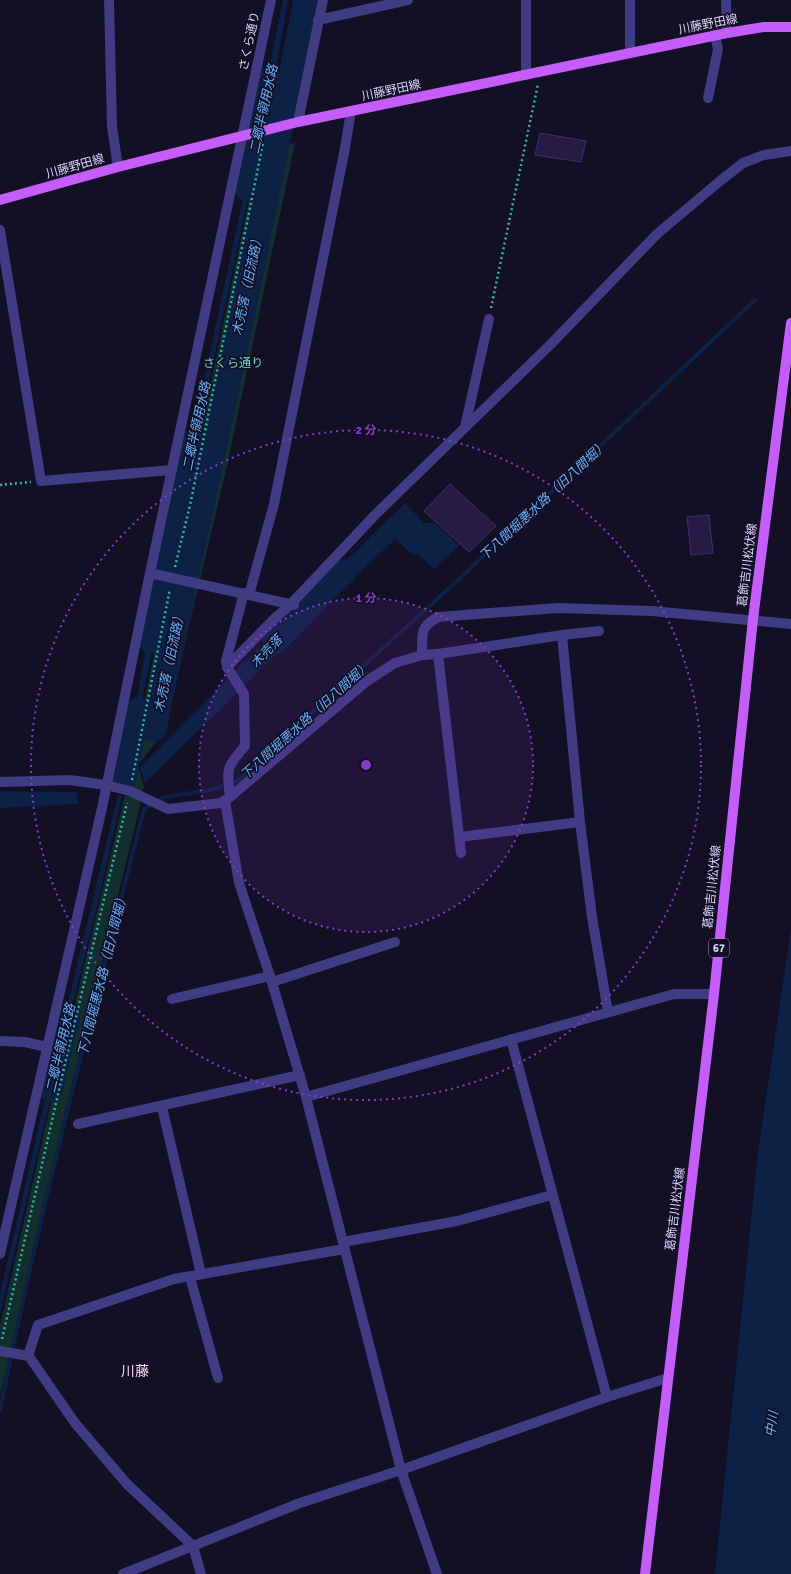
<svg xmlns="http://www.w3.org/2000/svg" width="791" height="1574" font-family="Signika,'Noto Sans JP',sans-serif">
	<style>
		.green { fill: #122f2e }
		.water { fill: #0d2046 }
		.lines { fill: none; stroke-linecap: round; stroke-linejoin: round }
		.stream { stroke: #0d2046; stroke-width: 4 }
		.river { stroke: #0d2046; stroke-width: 25 }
		.building { fill: #251b45; stroke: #3d2e71 }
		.path { stroke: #31b5b0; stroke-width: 2.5; stroke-dasharray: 2 3; stroke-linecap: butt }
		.minor { stroke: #403b83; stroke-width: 10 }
		.major { stroke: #c55dfc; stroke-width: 10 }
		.ring { fill: none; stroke: #843dc5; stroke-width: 2; stroke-dasharray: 2 4 }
		.labels { text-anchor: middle; stroke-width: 3.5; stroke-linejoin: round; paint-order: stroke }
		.shield { fill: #130f25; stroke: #9e99bd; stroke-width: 1 }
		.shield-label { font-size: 11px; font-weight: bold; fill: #dad4fe }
		.street-label { font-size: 12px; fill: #dad4fe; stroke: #130f25 }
		.park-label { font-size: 12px; fill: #60ddc2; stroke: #130f25 }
		.water-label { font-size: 13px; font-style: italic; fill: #64b1fc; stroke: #130f25 }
		.quarter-label { font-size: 14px; fill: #fed6ee; stroke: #130f25 }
		.centre { fill: #843dc5; stroke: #130f25; stroke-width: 2 }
		.ring-label { font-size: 12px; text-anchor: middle; font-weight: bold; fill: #843dc5; stroke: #130f25; stroke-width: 3.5; stroke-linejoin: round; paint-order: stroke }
	</style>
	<rect width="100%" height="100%" fill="#130f25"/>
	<polygon class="green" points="295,143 227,466 164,732 138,765 144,786 139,810 63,1120 0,1396 0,1326 47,1120 122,808 260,148"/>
	<g class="water">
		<polygon points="283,0 288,0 276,69 266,110 261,109"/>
		<polygon points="252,155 257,156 189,477 184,475"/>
		<polygon points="183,484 188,485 175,545 170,541"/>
		<polygon points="405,503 424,523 435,523 459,546 434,569 418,554 413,555 395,539 332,599 317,595 316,590"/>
		<polygon points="153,608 161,609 133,743 129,743"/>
		<polygon points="291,615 311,620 145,783 140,767"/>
		<polygon points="0,791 76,792 79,804 0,808"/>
		<polygon points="118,795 122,796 100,894 62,1049 57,1048"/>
		<polygon points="791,929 791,1574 715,1574 758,1152"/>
		<polygon points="55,1056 60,1058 0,1314 0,1295 4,1277"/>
	</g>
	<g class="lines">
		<path class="stream" d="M0 1411C40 1208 93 1009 144 809L165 797 211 790 238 781 253 766 457 581 755 300"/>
		<g class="river">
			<polyline points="247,189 271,76"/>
			<polyline points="188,569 241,322 306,0"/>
			<polyline points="151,641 193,442"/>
			<polyline points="275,642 323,592 344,572"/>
			<polyline points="154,729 183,593"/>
			<polyline points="123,781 138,710"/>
			<polyline points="50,1089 68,1015"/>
		</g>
	</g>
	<g class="building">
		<polygon points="540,133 586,141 581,162 535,155"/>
		<polygon points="450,484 496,526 469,552 424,511"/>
		<polygon points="709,515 713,553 691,555 687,517"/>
	</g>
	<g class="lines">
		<g class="path">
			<polyline points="491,308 538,84"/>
			<polyline points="0,485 31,482"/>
			<polyline points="175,567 191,501 263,143"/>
			<polyline points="132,780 170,589"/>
			<polyline points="58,1053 67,1055"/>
			<polyline points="2,1339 67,1055 127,803"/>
		</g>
		<g class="minor">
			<polyline points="109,0 112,127 118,167"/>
			<polyline points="726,0 727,33"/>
			<polyline points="318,20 408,0"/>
			<polyline points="630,53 630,0"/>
			<polyline points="526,75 526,0"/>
			<polyline points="708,98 718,49 715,35"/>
			<polyline points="298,122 323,0"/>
			<polyline points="0,230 41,481 172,470"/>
			<polyline points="465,427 489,319"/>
			<polyline points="150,573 294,605"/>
			<polyline points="249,595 274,504 345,148 351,111"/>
			<polyline points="562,635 580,822 592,917 608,1012"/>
			<polyline points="438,654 461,853"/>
			<path d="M422 655C423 635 418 628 438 617L558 608 652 611 791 624"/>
			<polyline points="227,667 274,619 290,605 376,514 550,345 657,234 720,181 743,163 764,155 791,151"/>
			<polyline points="0,782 70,780 106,785 130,791 168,809 221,803 230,797 367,681 395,663 422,655 438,654 562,635 599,631"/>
			<path d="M230 797C227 768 225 769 245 746L244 694 227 667 226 661 244 593"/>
			<polyline points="225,801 239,883 270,976 306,1097 401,1470 437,1574"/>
			<polyline points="459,837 580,822"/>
			<polyline points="272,982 395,942"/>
			<polyline points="172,999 270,976"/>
			<polyline points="511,1039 607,1397"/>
			<polyline points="0,1041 25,1042 47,1047"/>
			<polyline points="306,1097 674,994 714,994"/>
			<polyline points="162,1107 201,1274"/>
			<polyline points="78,1124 300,1075"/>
			<polyline points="343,1242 457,1221 552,1195"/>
			<polyline points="0,1254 102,808 150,573 271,0"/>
			<polyline points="190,1277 218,1378"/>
			<polyline points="0,1351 28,1356 38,1325 174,1279 344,1249"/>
			<polyline points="28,1355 75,1423 127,1484 193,1546 201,1574"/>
			<polyline points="123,1574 300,1503 401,1470 607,1397 668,1378"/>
		</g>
		<g class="major">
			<polyline points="0,200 118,167 298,122 727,33 764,27 791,27"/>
			<polyline points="645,1574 714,994 753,619 791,323"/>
		</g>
	</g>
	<circle cx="366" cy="765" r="167" fill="#843dc5" fill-opacity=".12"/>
	<g class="ring">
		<circle cx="366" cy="765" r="167"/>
		<circle cx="366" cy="765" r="335"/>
	</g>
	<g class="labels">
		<rect class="shield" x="709" y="939" width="20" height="18" rx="3"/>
		<g class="shield-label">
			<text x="719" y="952">67</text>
		</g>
		<g class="street-label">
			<text transform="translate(708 24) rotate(-11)" y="4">川藤野田線</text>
			<text transform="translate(249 41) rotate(-78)" y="4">さくら通り</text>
			<text transform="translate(391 90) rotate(-12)" y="4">川藤野田線</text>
			<text transform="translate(75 166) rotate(-16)" y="4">川藤野田線</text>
			<text transform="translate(747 565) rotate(-83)" y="4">葛飾吉川松伏線</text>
			<text transform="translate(712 887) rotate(-84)" y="4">葛飾吉川松伏線</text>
			<text transform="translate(675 1209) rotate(-83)" y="4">葛飾吉川松伏線</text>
		</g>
		<g class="park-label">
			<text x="233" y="367">さくら通り</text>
		</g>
		<g class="water-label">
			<text transform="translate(263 109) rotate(-78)" y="5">二郷半領用水路</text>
			<text transform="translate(247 284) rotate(-78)" y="5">木売落（旧流路）</text>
			<text transform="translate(196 426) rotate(-78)" y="5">二郷半領用水路</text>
			<text transform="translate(543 500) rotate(-43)" y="5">下八間堀悪水路（旧八間堀）</text>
			<text transform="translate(266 651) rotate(-46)" y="5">木売落</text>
			<text transform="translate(169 661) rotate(-78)" y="5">木売落（旧流路）</text>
			<text transform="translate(305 720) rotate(-42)" y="5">下八間堀悪水路（旧八間堀）</text>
			<text transform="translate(102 974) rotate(-76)" y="5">下八間堀悪水路（旧八間堀）</text>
			<text transform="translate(60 1048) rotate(-77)" y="5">二郷半領用水路</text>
			<text transform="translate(771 1424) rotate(-82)" y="5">中川</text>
		</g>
		<g class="quarter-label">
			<text x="135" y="1376">川藤</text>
		</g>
	</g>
	<circle cx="366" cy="765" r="6" class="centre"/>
	<g class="ring-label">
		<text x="366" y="434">2 分</text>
		<text x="366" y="602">1 分</text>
	</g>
</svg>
